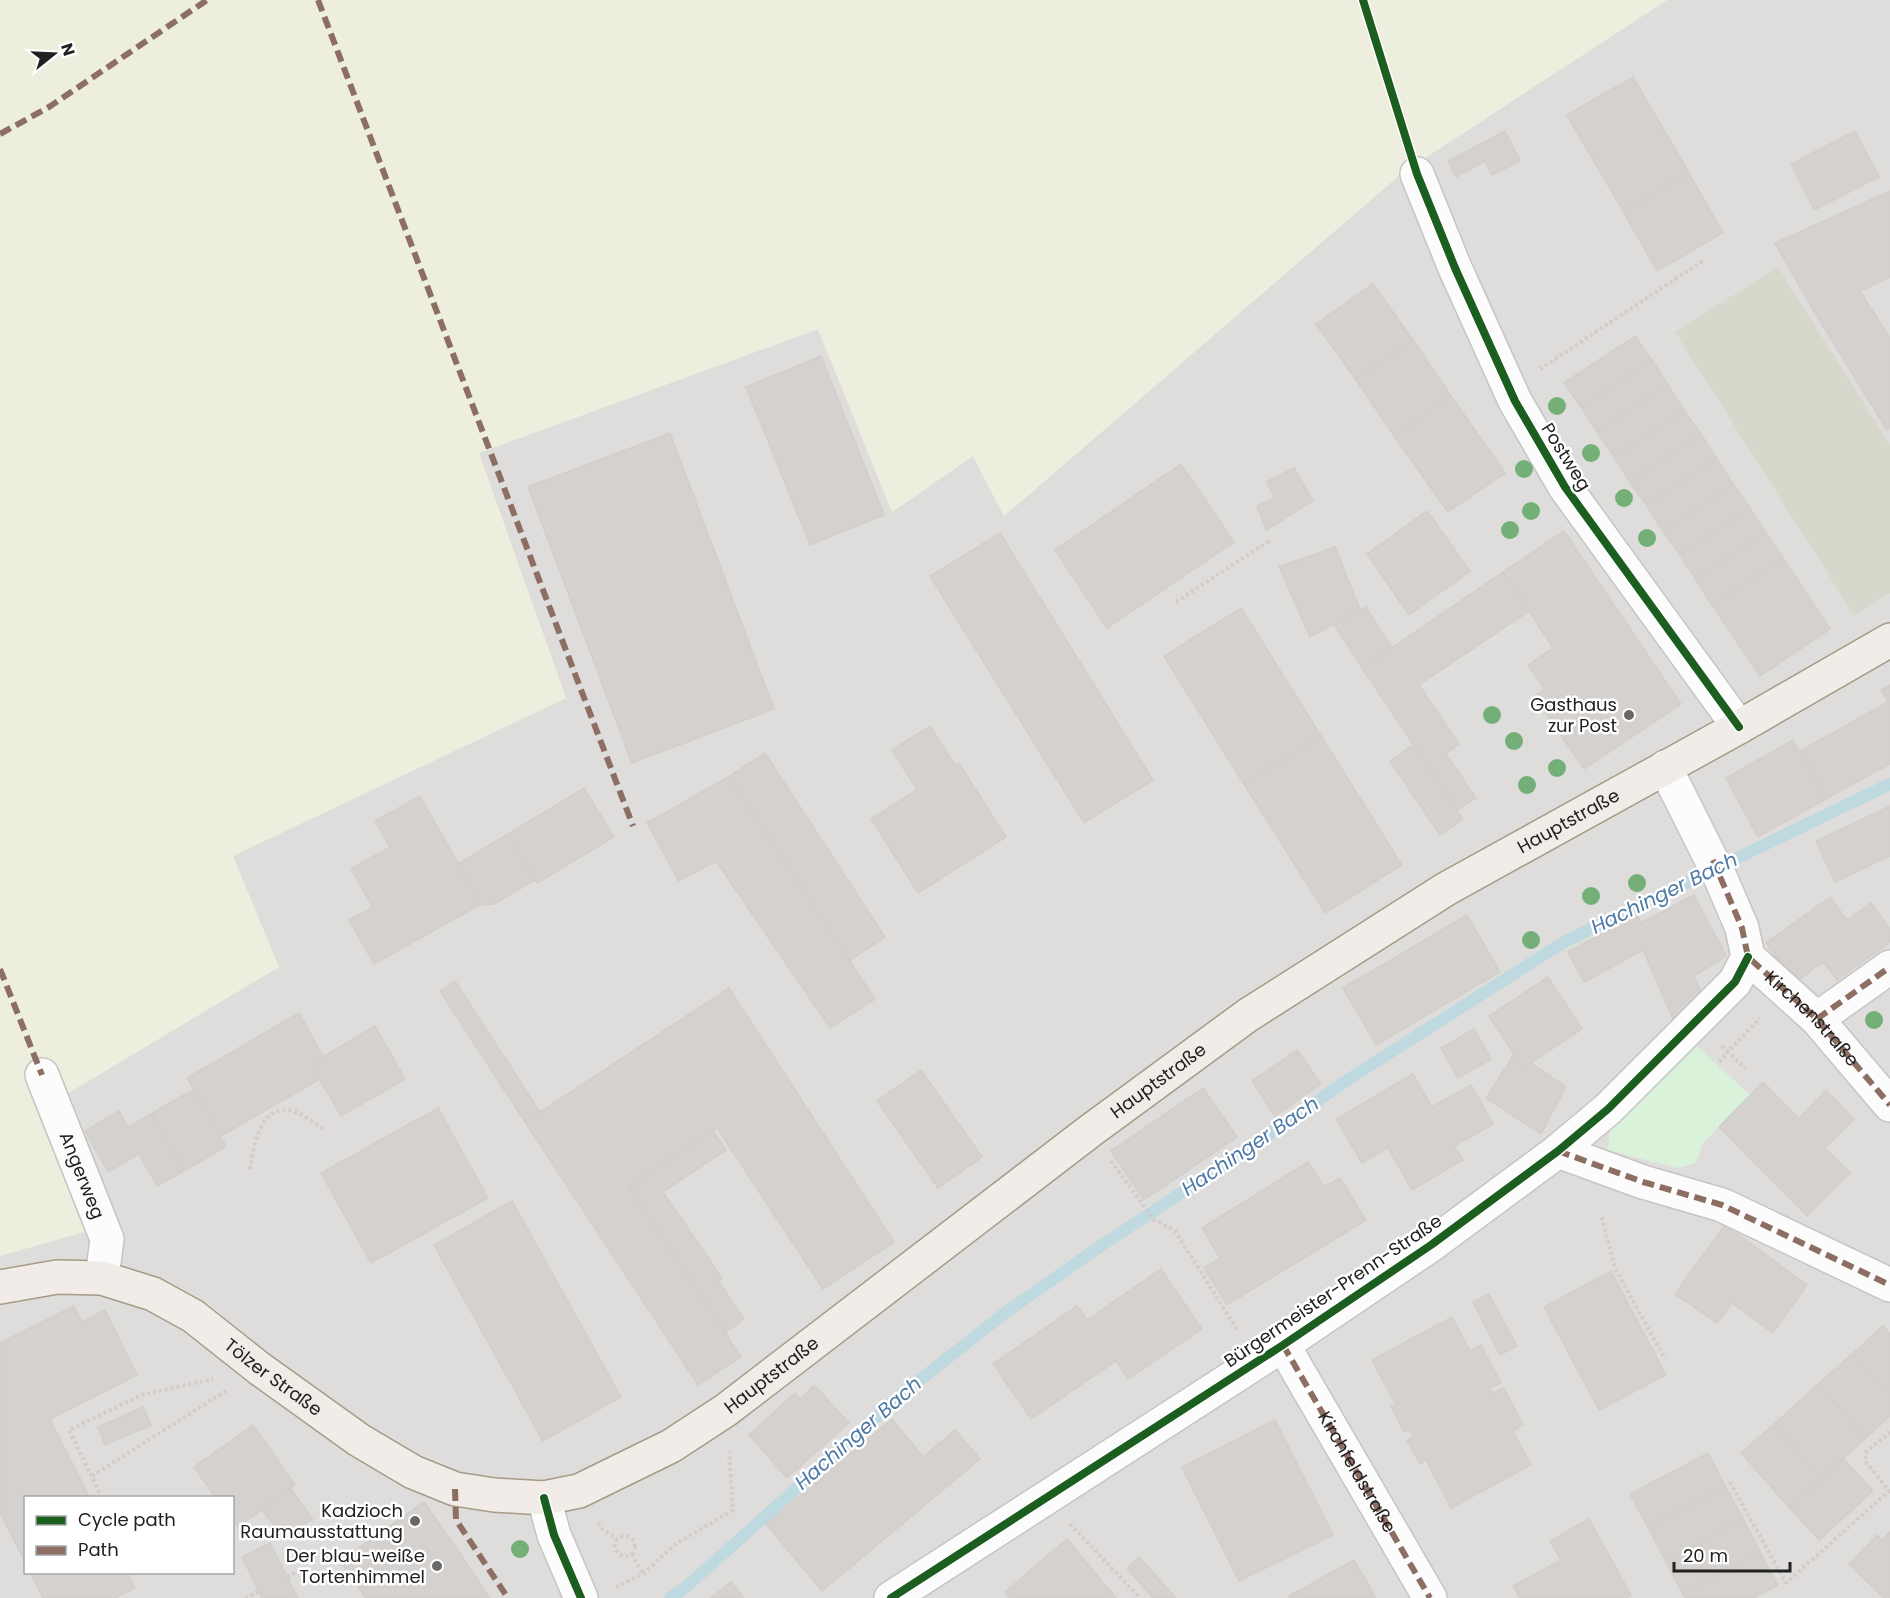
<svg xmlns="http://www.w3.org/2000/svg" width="1890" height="1598" font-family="Poppins,sans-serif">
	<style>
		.residential { fill: #dedddb; fill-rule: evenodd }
		.construction { fill: #d8d7cc }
		.farmland { fill: #edeede }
		.park { fill: #daf2da }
		.parking { fill: #dfdedd }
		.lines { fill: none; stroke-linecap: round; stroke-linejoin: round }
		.stream { stroke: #bfd9e0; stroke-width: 12 }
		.building { fill: #d4d1ce; stroke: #d2cfcb; stroke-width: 1.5 }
		.minor-casing { stroke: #c6c5c4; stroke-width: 36 }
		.major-casing { stroke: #a59b86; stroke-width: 36 }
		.path { stroke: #d7cbc9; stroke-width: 4; stroke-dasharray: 3 3; stroke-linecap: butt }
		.minor { stroke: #fdfcfc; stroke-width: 33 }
		.major { stroke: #f1ece7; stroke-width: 33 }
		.quiet { stroke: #8d6e63; stroke-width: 6; stroke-dasharray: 12 6; stroke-linecap: butt }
		.cycleway-casing { stroke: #fff; stroke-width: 11 }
		.cycleway { stroke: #1b5e20; stroke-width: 8 }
		.tree { fill: #75af78 }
		.poi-dot { fill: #696867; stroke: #fff; stroke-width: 2 }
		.labels { text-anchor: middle; stroke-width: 5; stroke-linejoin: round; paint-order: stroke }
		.street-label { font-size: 18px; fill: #212121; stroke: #fff }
		.poi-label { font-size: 18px; fill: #212121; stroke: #fff; text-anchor: end }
		.water-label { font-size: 20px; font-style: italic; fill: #4e79a5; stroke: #fff }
	</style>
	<rect width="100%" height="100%" fill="#efedea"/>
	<path class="residential" d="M1667 0H1890V1598H0V1256L9 1252 57 1100 232 856 566 698 478 453 818 329 892 512 973 456 1004 516 1402 173ZM26 1498H232V1572H26Z"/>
	<polygon class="construction" points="1778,267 1890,445 1890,593 1854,615 1675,332"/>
	<polygon class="farmland" points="0,0 1667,0 1402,173 1004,516 973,456 892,512 818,329 479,453 566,698 233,856 279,967 57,1100 106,1226 0,1256"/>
	<polygon class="park" points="1690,1040 1750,1095 1703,1143 1696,1163 1678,1168 1607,1150 1611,1127"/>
	<g class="parking">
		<polygon points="1511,623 1527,647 1435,709 1419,685"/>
		<polygon points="1602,1229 1609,1267 1510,1317 1503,1279"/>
		<polygon points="554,1565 565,1598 532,1598 524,1576"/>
	</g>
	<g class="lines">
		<polyline class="stream" points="670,1598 686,1587 902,1394 1005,1313 1102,1245 1239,1155 1352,1077 1564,942 1890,784"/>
	</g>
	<g class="building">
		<polygon points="1633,77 1689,173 1623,211 1567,115"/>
		<polygon points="1505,131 1520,161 1492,175 1485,161 1456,177 1448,161"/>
		<polygon points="1855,131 1879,177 1814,210 1791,164"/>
		<polygon points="1689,173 1723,233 1657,271 1623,211"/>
		<polygon points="1890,191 1890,277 1860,291 1890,338 1890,428 1887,430 1812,308 1775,243"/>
		<polygon points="1373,284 1413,340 1356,380 1316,324"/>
		<polygon points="1635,336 1652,360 1581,407 1564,383"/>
		<polygon points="1413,340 1451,396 1394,436 1356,380"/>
		<polygon points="821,356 884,515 810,545 746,387"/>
		<polygon points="1652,360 1668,385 1597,432 1581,407"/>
		<polygon points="1668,385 1684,410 1614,457 1597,432"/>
		<polygon points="1451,396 1505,473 1448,512 1394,436"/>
		<polygon points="1684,410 1701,434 1630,482 1614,457"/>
		<polygon points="670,433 774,709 632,763 528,487"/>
		<polygon points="1701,434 1717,459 1647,506 1630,482"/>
		<polygon points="1717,459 1733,484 1663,531 1647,506"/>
		<polygon points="1181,464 1234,542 1107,628 1055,550"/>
		<polygon points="1294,468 1313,501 1266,530 1257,506 1275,497 1266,482"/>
		<polygon points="1733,484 1750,508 1680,555 1663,531"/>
		<polygon points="1750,508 1766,533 1696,580 1680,555"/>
		<polygon points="1427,511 1470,571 1409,615 1367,554"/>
		<polygon points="1564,531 1681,704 1584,769 1534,696 1545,689 1528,665 1553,648 1503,572"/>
		<polygon points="1000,533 1153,780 1084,823 930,576"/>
		<polygon points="1766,533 1783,558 1712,605 1696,580"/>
		<polygon points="1335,547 1360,610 1310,637 1279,567"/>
		<polygon points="1783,558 1830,629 1760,676 1712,605"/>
		<polygon points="1503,572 1529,611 1419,685 1459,744 1446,754 1476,798 1457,810 1362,668"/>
		<polygon points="1366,607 1392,648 1362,668 1334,624"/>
		<polygon points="1241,608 1321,736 1244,784 1164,656"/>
		<polygon points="1890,685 1890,706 1881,690"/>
		<polygon points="1888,702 1890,706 1890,764 1826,799 1800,751"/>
		<polygon points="930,726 955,765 959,763 1006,837 918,893 871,819 917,790 892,750"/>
		<polygon points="1321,736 1402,865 1325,913 1244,784"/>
		<polygon points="1793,740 1826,799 1758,837 1726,778"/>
		<polygon points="1413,745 1463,819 1440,835 1390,761"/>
		<polygon points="765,753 885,937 849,961 728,777"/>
		<polygon points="728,777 875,999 830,1028 716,861 679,881 647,823"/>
		<polygon points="584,788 614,837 537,883 508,834"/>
		<polygon points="420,796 481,904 374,964 349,920 373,907 351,869 390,847 375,821"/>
		<polygon points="1890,806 1890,856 1835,882 1816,841"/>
		<polygon points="508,834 535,880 494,904 485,905 481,904 458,864"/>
		<polygon points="1694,895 1726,956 1694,976 1702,994 1673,1019 1643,950 1584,982 1568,952 1637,915 1641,923"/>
		<polygon points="1830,897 1847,920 1871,903 1890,929 1890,942 1837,980 1823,962 1794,983 1766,943"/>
		<polygon points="1467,915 1500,972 1376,1045 1343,988"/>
		<polygon points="1548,977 1582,1029 1523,1068 1489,1016"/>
		<polygon points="455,981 540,1112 525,1122 440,991"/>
		<polygon points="729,988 894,1242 823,1289 717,1128 629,1186 741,1357 698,1385 525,1122"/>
		<polygon points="299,1013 323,1056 311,1064 320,1079 221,1136 187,1078"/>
		<polygon points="375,1026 405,1079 341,1116 311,1064"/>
		<polygon points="1474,1029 1491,1059 1458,1078 1441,1048"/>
		<polygon points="1297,1050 1321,1084 1275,1116 1252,1081"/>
		<polygon points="1514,1054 1523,1068 1531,1063 1566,1087 1541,1134 1486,1098"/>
		<polygon points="921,1070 982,1157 938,1188 877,1101"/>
		<polygon points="1413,1074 1432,1107 1471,1085 1493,1124 1454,1146 1463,1160 1412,1190 1388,1148 1362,1163 1336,1119"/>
		<polygon points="1763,1082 1799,1118 1826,1090 1854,1119 1825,1148 1850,1173 1807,1216 1719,1127"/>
		<polygon points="1203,1088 1237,1137 1144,1200 1111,1151"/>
		<polygon points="194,1089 226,1146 184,1171 151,1114"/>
		<polygon points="438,1108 488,1198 371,1263 321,1173"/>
		<polygon points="119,1111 128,1127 151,1114 184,1171 157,1186 139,1154 108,1172 85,1131"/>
		<polygon points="713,1131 726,1150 663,1192 722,1278 718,1281 744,1319 725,1333 629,1186"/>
		<polygon points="1308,1162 1324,1187 1340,1178 1366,1220 1227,1305 1204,1268 1220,1258 1202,1228"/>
		<polygon points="512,1201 621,1397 543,1441 434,1245"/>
		<polygon points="1725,1225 1807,1285 1773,1333 1732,1303 1717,1323 1675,1294"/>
		<polygon points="1161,1269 1202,1329 1128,1379 1116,1361 1031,1419 993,1364 1077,1306 1087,1320"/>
		<polygon points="1611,1271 1666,1375 1599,1410 1544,1307"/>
		<polygon points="1489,1294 1517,1346 1500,1355 1473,1302"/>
		<polygon points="74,1306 82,1322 105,1310 137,1375 50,1419 90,1498 26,1498 26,1564 0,1513 0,1343"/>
		<polygon points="1452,1317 1470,1351 1481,1345 1501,1383 1490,1388 1493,1393 1504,1388 1523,1425 1513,1431 1531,1465 1451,1508 1426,1460 1420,1464 1407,1440 1413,1437 1409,1429 1404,1432 1391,1407 1396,1405 1372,1360"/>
		<polygon points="1883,1326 1890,1334 1890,1396 1852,1354"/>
		<polygon points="1852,1354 1890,1396 1890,1416 1866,1438 1818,1384"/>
		<polygon points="1818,1384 1866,1438 1821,1479 1773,1425"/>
		<polygon points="814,1385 849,1423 787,1478 749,1435 795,1393 800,1399"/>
		<polygon points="143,1407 151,1425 105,1445 98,1427"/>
		<polygon points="892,1419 923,1457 955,1430 980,1459 822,1591 766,1524"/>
		<polygon points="1275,1420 1333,1535 1239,1581 1182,1467"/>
		<polygon points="253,1425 295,1485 238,1527 232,1520 232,1498 216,1498 194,1467"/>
		<polygon points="1773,1425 1821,1479 1789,1507 1741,1453"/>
		<polygon points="1708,1453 1725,1486 1648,1527 1630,1494"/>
		<polygon points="1843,1458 1873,1491 1819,1540 1789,1507"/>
		<polygon points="1725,1486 1743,1519 1665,1560 1648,1527"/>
		<polygon points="291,1489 313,1520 281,1535 262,1510"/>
		<polygon points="424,1502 452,1542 490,1598 366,1598 340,1561"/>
		<polygon points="1589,1519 1631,1595 1626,1598 1520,1598 1513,1586 1561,1560 1550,1541"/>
		<polygon points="1743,1519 1760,1552 1683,1594 1665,1560"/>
		<polygon points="1890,1532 1890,1598 1884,1598 1849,1564 1877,1535 1882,1540"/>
		<polygon points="1067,1539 1116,1598 1010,1598 1005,1592"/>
		<polygon points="270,1543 287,1577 298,1598 262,1598 242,1557"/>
		<polygon points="1760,1552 1778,1585 1754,1598 1685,1598 1683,1594"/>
		<polygon points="1139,1557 1176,1598 1153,1598 1127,1568"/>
		<polygon points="1354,1560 1376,1598 1290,1598 1289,1596"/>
		<polygon points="30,1572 127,1572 135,1588 115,1598 43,1598"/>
		<polygon points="731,1582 744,1598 711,1598"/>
	</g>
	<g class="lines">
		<defs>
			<g id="minor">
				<polyline points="1417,174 1455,268 1515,401 1565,487 1739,727"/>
				<path id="s1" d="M1665 767 1721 879 1742 928 1748 957 1817 1019 1890 1105"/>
				<polyline points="1817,1019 1890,967"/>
				<path id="s2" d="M42 1075 107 1239 102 1278"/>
				<polyline points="1558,1151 1643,1182 1722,1205 1890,1285"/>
				<path id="s3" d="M1283 1345 1430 1598"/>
				<polyline points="544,1498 554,1535 581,1598"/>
				<polyline points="891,1598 1283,1345 1431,1245 1558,1151 1608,1109 1735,982 1748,957"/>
			</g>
			<g id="major">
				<path id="s4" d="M0 1287 57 1277 102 1278 153 1294 193 1316 260 1369 359 1440 413 1472 455 1489 494 1495 544 1498 579 1491 671 1446 726 1410 1090 1131 1248 1015 1446 889 1739 727 1890 640"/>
			</g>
		</defs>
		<use href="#minor" class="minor-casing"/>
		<use href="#major" class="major-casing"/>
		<g class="path">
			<polyline points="1540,369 1704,260"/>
			<polyline points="1176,602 1269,541"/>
			<polyline points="1722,1046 1728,1052 1760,1018"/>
			<polyline points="1719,1062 1728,1052 1746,1069"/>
			<polyline points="1111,1161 1154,1220 1175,1231 1238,1331"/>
			<path d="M250 1169C254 1148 258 1108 288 1110 300 1111 315 1124 325 1130"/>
			<polyline points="1602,1217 1615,1268 1665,1359"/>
			<polyline points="92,1476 227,1390"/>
			<polyline points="1730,1482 1786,1583 1889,1491 1866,1462 1865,1453 1890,1432"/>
			<polyline points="102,1498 69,1430 141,1395 213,1379"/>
			<polyline points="598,1523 601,1528 617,1539"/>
			<polyline points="1070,1524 1140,1598"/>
			<circle cx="625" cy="1546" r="10"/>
			<polyline points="632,1554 643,1574"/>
			<polyline points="287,1577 301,1570"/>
			<polyline points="616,1587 643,1574 677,1543 733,1510 729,1452"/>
			<polyline points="245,1598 259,1591"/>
		</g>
		<use href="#minor" class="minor"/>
		<use href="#major" class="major"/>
		<g class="quiet">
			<polyline points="318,0 633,826"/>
			<polyline points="0,134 49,107 207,0"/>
			<polyline points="1713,860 1742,928 1748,957 1817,1019 1890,1105"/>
			<polyline points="0,969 42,1075"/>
			<polyline points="1817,1019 1890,967"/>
			<polyline points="1558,1151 1643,1182 1722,1205 1890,1285"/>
			<polyline points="1283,1345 1430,1598"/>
			<polyline points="455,1489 456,1520 508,1598"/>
		</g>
		<defs>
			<g id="cycleway">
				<polyline points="1363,0 1417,174 1455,268 1515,401 1565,487 1739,727"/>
				<polyline points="544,1498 554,1535 581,1598"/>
				<polyline points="891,1598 1283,1345 1431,1245 1558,1151 1608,1109 1735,982 1748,957"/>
			</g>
		</defs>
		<use href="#cycleway" class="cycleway-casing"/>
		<use href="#cycleway" class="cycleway"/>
	</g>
	<g class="tree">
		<circle cx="1557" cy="406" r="9"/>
		<circle cx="1591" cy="453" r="9"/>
		<circle cx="1524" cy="469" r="9"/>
		<circle cx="1624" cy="498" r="9"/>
		<circle cx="1531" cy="511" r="9"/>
		<circle cx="1510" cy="530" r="9"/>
		<circle cx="1647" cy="538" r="9"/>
		<circle cx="1492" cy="715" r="9"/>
		<circle cx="1514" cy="741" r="9"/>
		<circle cx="1557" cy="768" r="9"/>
		<circle cx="1527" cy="785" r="9"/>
		<circle cx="1637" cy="883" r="9"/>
		<circle cx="1591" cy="896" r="9"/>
		<circle cx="1531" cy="940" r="9"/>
		<circle cx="1874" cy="1020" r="9"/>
		<circle cx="520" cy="1549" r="9"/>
	</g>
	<g class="poi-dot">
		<circle cx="1629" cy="715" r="6"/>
		<circle cx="415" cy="1521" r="6"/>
		<circle cx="437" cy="1566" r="6"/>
	</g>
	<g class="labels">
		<g class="street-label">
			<text transform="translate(1566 457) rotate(58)" y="6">Postweg</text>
			<text dy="6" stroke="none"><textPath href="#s4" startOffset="1840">Hauptstraße</textPath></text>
			<text dy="6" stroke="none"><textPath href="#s1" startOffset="297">Kirchenstraße</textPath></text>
			<text dy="6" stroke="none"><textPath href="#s4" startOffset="1354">Hauptstraße</textPath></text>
			<text dy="6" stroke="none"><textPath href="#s2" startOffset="108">Angerweg</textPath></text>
			<text transform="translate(1333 1291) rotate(-34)" y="6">Bürgermeister-Prenn-Straße</text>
			<text dy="6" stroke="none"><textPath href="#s4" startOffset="868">Hauptstraße</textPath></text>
			<text dy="6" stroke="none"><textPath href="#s4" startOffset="303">Tölzer Straße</textPath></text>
			<text dy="6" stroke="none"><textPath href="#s3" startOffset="147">Kirchfeldstraße</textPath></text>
		</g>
		<g class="poi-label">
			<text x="1617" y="711">Gasthaus<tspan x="1617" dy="21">zur Post</tspan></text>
			<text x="403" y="1517">Kadzioch<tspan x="403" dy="21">Raumausstattung</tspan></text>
			<text x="425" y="1562">Der blau-weiße<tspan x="425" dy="21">Tortenhimmel</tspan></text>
		</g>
		<g class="water-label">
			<text transform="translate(1664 893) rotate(-26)" y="7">Hachinger Bach</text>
			<text transform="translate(1250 1146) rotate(-34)" y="7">Hachinger Bach</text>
			<text transform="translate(858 1433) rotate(-41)" y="7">Hachinger Bach</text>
		</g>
	</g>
	<rect x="24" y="1496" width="210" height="78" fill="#ffffff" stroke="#a6a6a6" stroke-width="1.5"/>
	<rect x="36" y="1516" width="30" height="9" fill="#1b5e20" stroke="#a6a6a6" stroke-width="1.5"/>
	<text x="78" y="1526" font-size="18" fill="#212121">Cycle path</text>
	<rect x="36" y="1546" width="30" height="9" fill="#8d6e63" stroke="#a6a6a6" stroke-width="1.5"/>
	<text x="78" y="1556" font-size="18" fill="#212121">Path</text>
	<g transform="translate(54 54) rotate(72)" stroke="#ffffff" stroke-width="4.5" paint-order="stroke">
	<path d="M0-4.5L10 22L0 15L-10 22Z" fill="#212121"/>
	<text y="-9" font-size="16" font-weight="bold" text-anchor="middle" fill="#212121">N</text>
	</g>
	<path d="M1674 1562v9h116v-9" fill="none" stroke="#212121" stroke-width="3"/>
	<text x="1683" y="1562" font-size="18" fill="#212121" stroke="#ffffff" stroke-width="4.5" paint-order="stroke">20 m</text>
</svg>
